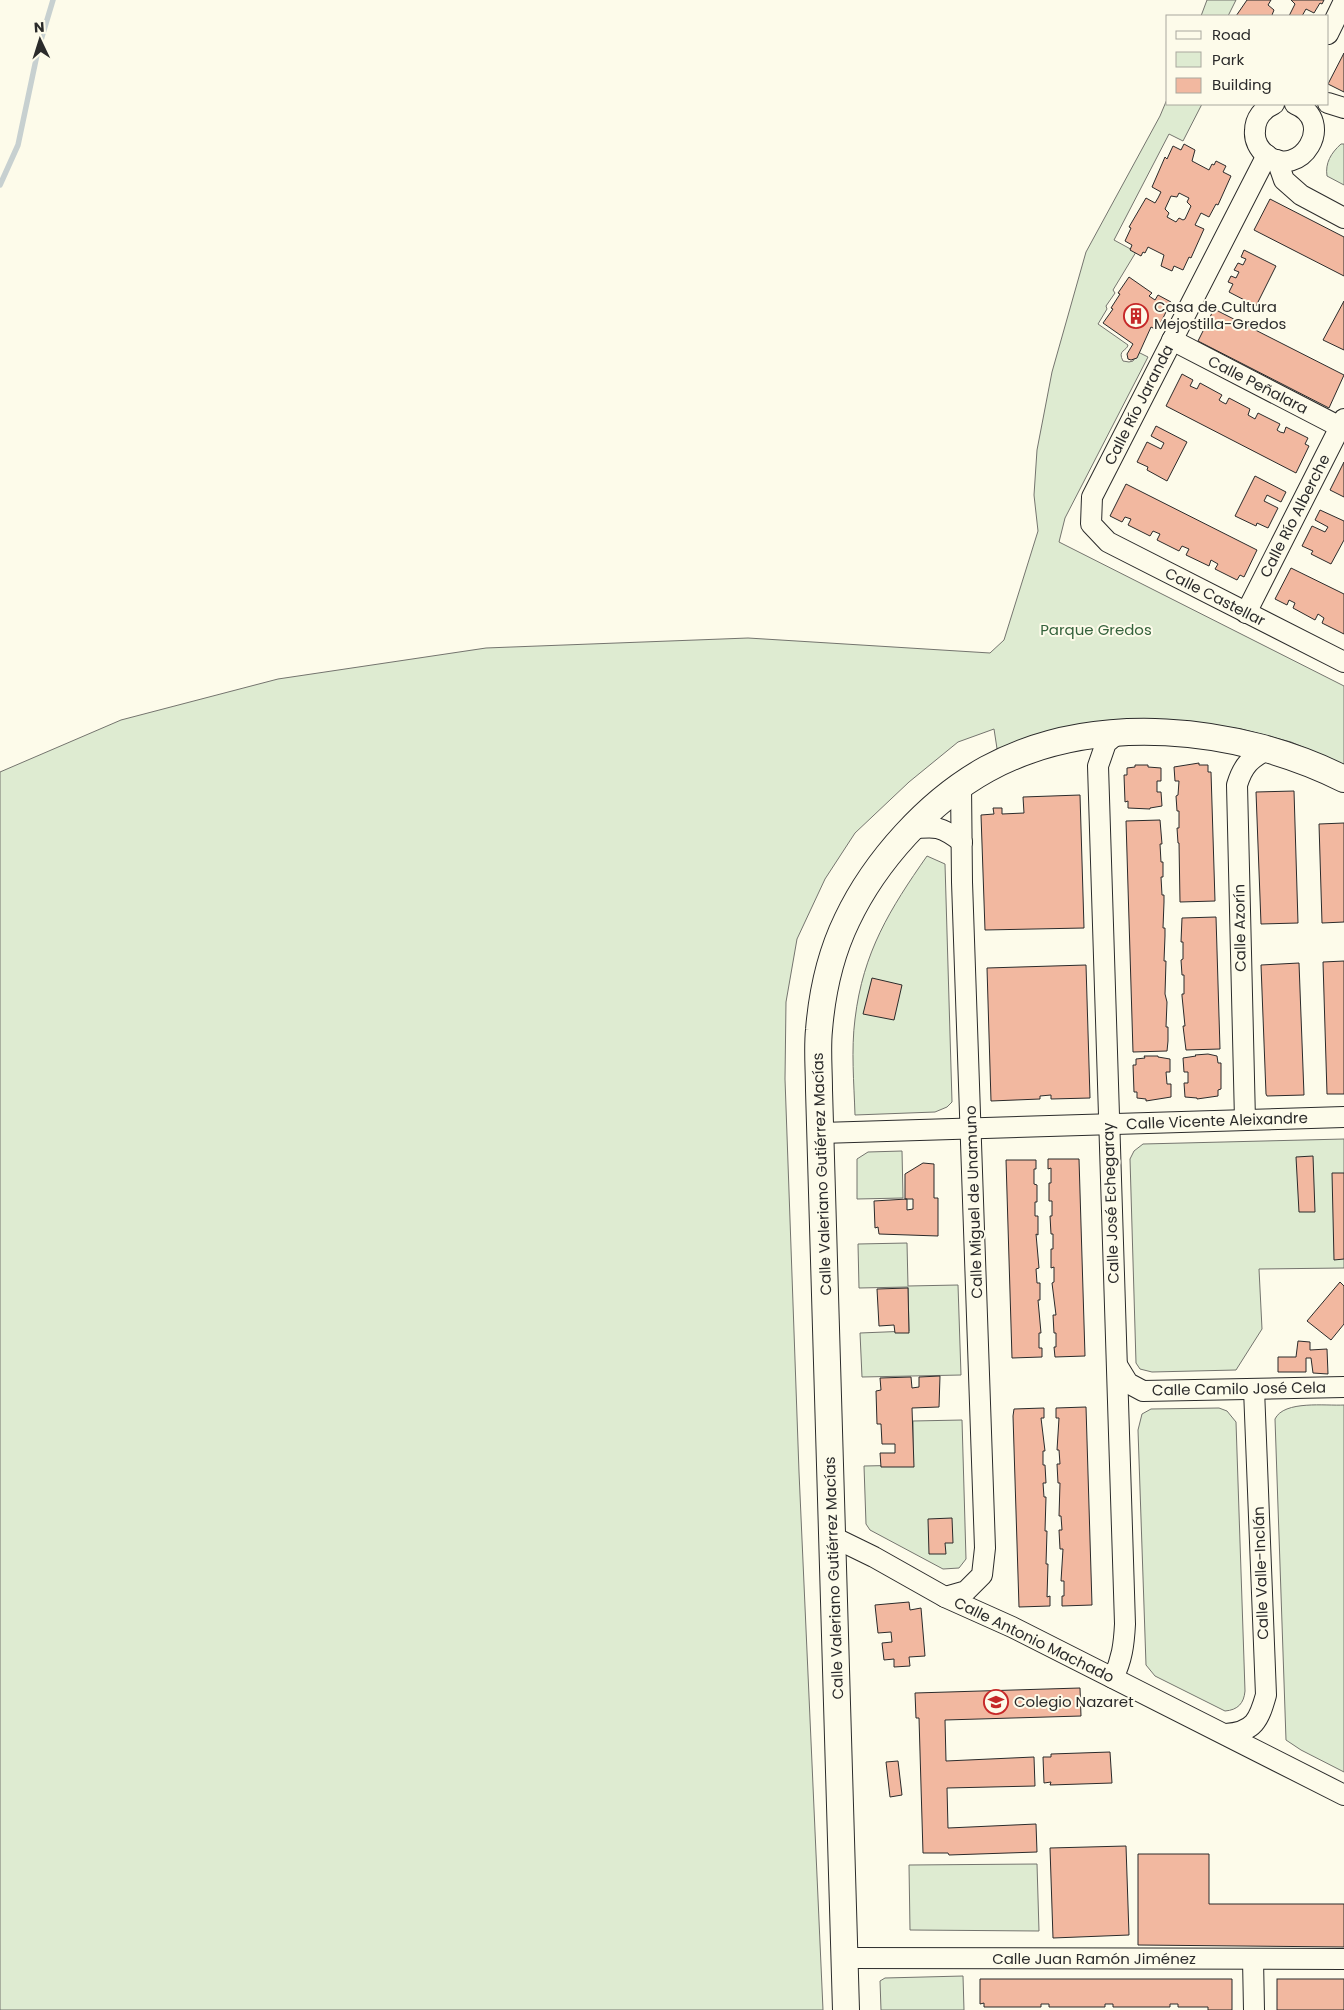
<svg xmlns="http://www.w3.org/2000/svg" width="1344" height="2010" font-family="Poppins,sans-serif">
	<style>
		.green { fill: #deebd1; stroke: #74746e }
		.lines { fill: none; stroke-linecap: round; stroke-linejoin: round }
		.stream { stroke: #c7d0d0; stroke-width: 5.5 }
		.building { fill: #f2b8a0; stroke: #2b2b2b; fill-rule: evenodd }
		.minor-casing { stroke: #2b2b2b; stroke-width: 22 }
		.major-casing { stroke: #2b2b2b; stroke-width: 28 }
		.minor { stroke: #fdfbea; stroke-width: 20 }
		.major { stroke: #fdfbea; stroke-width: 26 }
		.labels { text-anchor: middle; stroke-width: 4; stroke-linejoin: round; paint-order: stroke }
		.poi-label { font-size: 15px; fill: #2b2b2b; stroke: #fdfbea; text-anchor: start }
		.street-label { font-size: 15px; fill: #2b2b2b; stroke: #fdfbea }
		.park-label { font-size: 15px; fill: #34623c; stroke: #fdfbea }
	</style>
	<rect width="100%" height="100%" fill="#fdfbea"/>
	<g class="green">
		<polygon points="1207,0 1236,0 1228,16 1201,16"/>
		<path d="M1168 97V104H1202L1183 141 1169 134 1114 240 1136 252 1113 290 1115 293 1106 306 1107 309 1098 324 1128 345C1127 351 1117 350 1123 361L1129 362 1133 361 1138 352 1148 357 1065 518 1059 542 1344 686V767L1331 759 1291 742 1241 729 1181 721 998 755 994 729 958 742 909 782 855 833 825 879 797 939 786 1002 785 1079 799 1472 823 2010H0V772L121 720 278 679 486 648 748 638 990 653 1004 640 1038 531 1034 495 1037 450 1052 372 1086 252 1160 116Z"/>
		<path d="M1341 144H1344V185L1327 176C1325 163 1331 153 1341 144Z"/>
		<path d="M927 856 945 864 952 1102 947 1107 935 1112 855 1115C854 1083 851 1050 855 1019 863 952 890 909 927 856Z"/>
		<polygon points="1344,1139 1344,1268 1259,1269 1262,1329 1236,1370 1152,1372 1140,1369 1136,1363 1130,1159 1134,1151 1143,1144"/>
		<polygon points="902,1151 903,1198 857,1199 857,1159 868,1152"/>
		<polygon points="907,1243 908,1286 958,1285 961,1375 862,1377 860,1333 909,1331 908,1287 859,1288 858,1244"/>
		<path d="M1344 1405V1772L1301 1750 1286 1740 1275 1419C1284 1400 1326 1406 1344 1405Z"/>
		<path d="M1219 1408 1227 1411 1236 1422 1245 1691C1244 1703 1238 1710 1225 1711L1155 1676 1146 1665 1138 1430 1142 1414 1151 1409Z"/>
		<polygon points="962,1420 966,1559 959,1568 943,1569 870,1530 866,1524 864,1466 913,1465 913,1421"/>
		<polygon points="1037,1864 1039,1931 910,1930 909,1865"/>
		<polygon points="963,1976 964,2010 881,2010 880,1981 885,1978"/>
	</g>
	<g class="lines">
		<polyline class="stream" points="0,185 18,145 38,50 53,0"/>
	</g>
	<g class="building">
		<polygon points="1247,0 1271,0 1268,5 1274,10 1272,15 1275,16 1236,16"/>
		<polygon points="1291,0 1324,0 1322,4 1320,3 1314,13 1306,9 1302,16 1287,16 1289,16 1295,4"/>
		<polygon points="1344,53 1344,92 1328,84"/>
		<path d="M1184 144 1195 150 1192 161 1209 170 1212 164 1214 165 1216 161 1226 166 1223 172 1231 176 1218 205 1216 204 1209 217 1201 213 1195 225 1204 229 1191 258 1189 257 1183 270 1174 266 1172 271 1161 266 1164 255 1148 247 1145 253 1143 252 1141 256 1130 250 1132 245 1125 241 1131 228 1129 227 1146 198 1155 203 1158 198 1161 192 1152 187 1165 157 1167 159 1173 146 1181 150ZM1179 193 1189 198 1187 202 1191 206 1185 219 1183 220 1179 218 1176 222 1167 217 1169 213 1165 209 1171 196 1177 197Z"/>
		<polygon points="1270,199 1344,237 1344,276 1254,230"/>
		<polygon points="1244,250 1276,266 1256,306 1229,292 1233,284 1228,282 1231,276 1236,278 1239,272 1234,270 1238,263 1243,265 1246,259 1241,257"/>
		<polygon points="1129,277 1152,293 1149,296 1155,300 1158,295 1171,302 1157,330 1151,327 1137,358 1131,360 1128,359 1127,354 1133,344 1103,323 1113,309 1111,308 1120,294 1118,293"/>
		<polygon points="1344,301 1344,350 1323,340"/>
		<polygon points="1214,309 1344,375 1329,408 1198,341"/>
		<polygon points="1182,374 1193,380 1190,386 1197,389 1200,383 1222,395 1219,400 1222,402 1226,404 1229,398 1250,409 1248,415 1255,419 1258,413 1280,424 1277,430 1280,432 1284,433 1286,427 1308,438 1305,444 1309,446 1296,473 1166,406"/>
		<polygon points="1156,426 1187,442 1167,481 1147,470 1148,467 1137,462 1147,442 1161,449 1164,443 1151,436"/>
		<polygon points="1344,462 1344,497 1330,490"/>
		<polygon points="1255,476 1286,492 1281,502 1267,495 1264,501 1278,508 1268,528 1257,523 1256,526 1235,516"/>
		<polygon points="1126,484 1257,550 1244,577 1240,575 1237,580 1215,569 1218,564 1211,560 1209,566 1186,555 1189,549 1182,546 1179,551 1157,540 1160,534 1153,531 1150,536 1128,525 1131,519 1125,517 1122,522 1110,516"/>
		<polygon points="1320,510 1344,521 1344,540 1331,564 1311,554 1313,551 1302,546 1312,526 1325,532 1328,527 1315,520"/>
		<polygon points="1291,568 1344,594 1344,634 1322,623 1324,618 1318,614 1315,620 1293,608 1295,603 1289,600 1287,605 1275,599"/>
		<polygon points="1199,763 1199,765 1208,765 1208,772 1211,772 1215,901 1180,902 1179,843 1178,843 1177,828 1179,828 1179,811 1177,811 1176,796 1178,795 1179,781 1175,781 1174,767"/>
		<polygon points="1135,765 1148,765 1148,767 1161,768 1161,781 1157,781 1157,792 1161,792 1162,806 1150,808 1150,809 1128,808 1128,801 1125,802 1124,775 1127,775 1127,768 1135,767"/>
		<polygon points="1294,791 1298,923 1261,924 1256,792"/>
		<polygon points="1080,795 1084,928 985,930 981,815 994,814 993,808 1002,808 1002,814 1024,813 1023,797"/>
		<polygon points="1160,820 1162,844 1160,844 1161,862 1163,862 1163,877 1161,877 1162,895 1164,895 1164,902 1163,928 1165,928 1165,936 1164,961 1166,961 1165,994 1167,1002 1166,1027 1168,1027 1168,1041 1167,1051 1133,1052 1126,821"/>
		<polygon points="1344,823 1344,922 1322,923 1319,824"/>
		<polygon points="1216,917 1220,1049 1186,1050 1183,1026 1185,1026 1182,996 1182,994 1184,994 1184,975 1182,975 1181,960 1183,959 1183,942 1181,942 1182,918"/>
		<polygon points="1344,961 1344,1094 1327,1094 1323,962"/>
		<polygon points="1299,963 1304,1095 1267,1096 1266,1094 1261,965"/>
		<polygon points="1086,965 1090,1098 1051,1099 1051,1095 1040,1096 1040,1099 991,1101 987,968"/>
		<polygon points="872,978 902,985 894,1020 863,1014"/>
		<polygon points="1208,1054 1217,1056 1218,1063 1221,1063 1221,1089 1218,1090 1218,1096 1197,1099 1197,1098 1185,1097 1184,1083 1188,1083 1188,1072 1184,1072 1183,1058 1196,1056 1195,1055"/>
		<polygon points="1144,1056 1158,1056 1158,1057 1170,1059 1170,1072 1166,1072 1167,1084 1171,1084 1171,1097 1146,1101 1146,1099 1137,1098 1137,1092 1134,1092 1133,1065 1136,1065 1136,1059 1145,1058"/>
		<polygon points="1313,1156 1315,1212 1299,1212 1296,1157"/>
		<polygon points="1048,1159 1079,1159 1085,1356 1055,1357 1054,1347 1056,1347 1056,1333 1054,1333 1053,1315 1056,1315 1052,1283 1054,1282 1054,1267 1051,1268 1051,1249 1053,1249 1053,1234 1051,1234 1050,1216 1052,1216 1052,1201 1049,1201 1049,1183 1051,1183 1051,1168 1048,1169"/>
		<polygon points="1006,1160 1036,1160 1036,1169 1034,1169 1034,1184 1037,1185 1037,1202 1035,1202 1035,1216 1038,1216 1038,1235 1036,1234 1039,1268 1036,1269 1037,1283 1040,1283 1040,1300 1038,1300 1041,1333 1039,1333 1039,1348 1042,1348 1042,1357 1012,1358"/>
		<polygon points="923,1163 934,1164 934,1198 938,1198 938,1236 879,1234 878,1227 875,1228 874,1201 907,1199 907,1210 913,1209 913,1199 905,1199 905,1174"/>
		<polygon points="1332,1173 1344,1173 1344,1259 1334,1260"/>
		<polygon points="1340,1282 1344,1286 1344,1324 1331,1340 1307,1321"/>
		<polygon points="908,1288 909,1333 895,1333 894,1325 879,1326 877,1289"/>
		<polygon points="1298,1341 1310,1342 1310,1350 1327,1349 1328,1374 1313,1373 1311,1358 1306,1358 1306,1372 1278,1372 1278,1357 1296,1357"/>
		<polygon points="940,1376 939,1407 912,1408 914,1467 881,1467 880,1453 895,1453 895,1444 882,1444 881,1424 877,1424 876,1391 881,1390 880,1378 911,1377 912,1388 919,1387 919,1377"/>
		<polygon points="1086,1407 1092,1605 1062,1606 1062,1596 1064,1596 1064,1581 1061,1581 1063,1549 1060,1549 1059,1530 1062,1530 1061,1516 1059,1516 1060,1483 1058,1483 1057,1464 1060,1464 1059,1450 1057,1450 1059,1418 1056,1418 1056,1408"/>
		<polygon points="1044,1408 1044,1418 1041,1418 1045,1451 1043,1451 1043,1465 1045,1465 1046,1483 1043,1483 1044,1497 1046,1497 1045,1531 1047,1531 1046,1564 1048,1564 1047,1597 1050,1596 1050,1606 1019,1607 1013,1416 1014,1409"/>
		<polygon points="952,1518 953,1543 945,1543 946,1554 929,1554 928,1519"/>
		<polygon points="909,1602 910,1610 921,1608 925,1656 909,1657 910,1666 894,1667 894,1659 884,1660 882,1643 892,1642 891,1632 878,1633 875,1605"/>
		<polygon points="1080,1688 1081,1716 945,1720 946,1761 1034,1757 1035,1786 947,1788 948,1828 1036,1824 1037,1852 949,1855 948,1853 923,1853 919,1718 916,1718 915,1693"/>
		<polygon points="1110,1752 1112,1783 1050,1785 1051,1782 1044,1783 1043,1757 1051,1757 1051,1754"/>
		<polygon points="898,1761 902,1795 890,1797 886,1762"/>
		<polygon points="1126,1846 1129,1935 1053,1938 1050,1848"/>
		<polygon points="1138,1854 1209,1854 1209,1904 1344,1904 1344,1947 1138,1945"/>
		<polygon points="980,1979 1232,1979 1232,2010 1208,2010 1208,2007 1178,2007 1178,2004 1170,2004 1170,2007 1113,2007 1113,2004 1105,2004 1105,2007 1049,2007 1049,2004 1041,2004 1041,2007 984,2007 984,2003 980,2004"/>
		<rect x="1277" y="1979" width="67" height="31"/>
	</g>
	<g class="lines">
		<defs>
			<g id="minor">
				<polyline points="1328,34 1344,1"/>
				<polyline points="1328,103 1344,108"/>
				<path d="M1274 104C1263 109 1255 118 1255 131 1254 140 1259 149 1266 155 1301 181 1337 121 1295 104"/>
				<polyline points="1267,155 1092,497 1091,524 1108,542 1344,662"/>
				<polyline points="1277,160 1284,180 1301,195 1344,218"/>
				<polyline points="1172,340 1344,429"/>
				<polyline points="1246,613 1344,419"/>
				<path d="M910 829C936 826 941 826 962 842"/>
				<path d="M1245 1120 1237 785C1243 765 1250 759 1268 749"/>
				<polyline points="821,1133 1344,1117"/>
				<polyline points="1117,1365 1128,1383 1143,1391 1344,1387"/>
				<polyline points="833,1537 874,1557 945,1597 1012,1627 1344,1795"/>
				<polyline points="945,1597 966,1591 982,1575 985,1548 962,882 961,785"/>
				<path d="M1113 1678C1122 1660 1124 1644 1125 1624L1098 766 1106 743 1118 733"/>
				<path d="M1226 1734C1254 1732 1259 1720 1266 1695L1254 1389"/>
				<polyline points="844,1958 1344,1959"/>
				<polyline points="1253,1959 1254,2010"/>
			</g>
			<path id="major" d="M846 2010 819 1090C819 1070 817 1049 819 1030 822 993 831 953 847 920 875 861 929 801 987 769 1094 711 1238 726 1344 779"/>
		</defs>
		<use href="#minor" class="minor-casing"/>
		<use href="#major" class="major-casing"/>
		<use href="#minor" class="minor"/>
		<use href="#major" class="major"/>
	</g>
	<defs>
		<symbol id="building-ring" viewBox="-11 -11 22 22"><circle r="9.5" fill="#fdfbea" stroke="#c62828" stroke-width="1.5"/><path d="M-4-6H4V6H1V3H-1V6H-4ZM-2.5-4.3h1.7v1.8h-1.7ZM.8-4.3h1.7v1.8H.8ZM-2.5-1h1.7V.8h-1.7ZM.8-1h1.7V.8H.8Z" fill="#c62828"/></symbol>
		<symbol id="school-ring" viewBox="-11 -11 22 22"><circle r="9.5" fill="#fdfbea" stroke="#c62828" stroke-width="1.5"/><path d="M0-5L7-2L0 1L-7-2ZM-4 1L0 2.5L4 1V4Q0 6-4 4Z" fill="#c62828"/></symbol>
	</defs>
	<g fill-rule="evenodd">
		<use href="#building-ring" x="1122" y="302" width="28" height="28"/>
		<use href="#school-ring" x="982" y="1688" width="28" height="28"/>
	</g>
	<g class="labels">
		<g class="poi-label">
			<text x="1154" y="312">Casa de Cultura<tspan x="1154" dy="17">Mejostilla-Gredos</tspan></text>
			<text x="1014" y="1707">Colegio Nazaret</text>
		</g>
		<g class="street-label">
			<text transform="translate(1258 385) rotate(27)" y="5">Calle Peñalara</text>
			<text transform="translate(1139 405) rotate(-63)" y="5">Calle Río Jaranda</text>
			<text transform="translate(1295 516) rotate(-63)" y="5">Calle Río Alberche</text>
			<text transform="translate(1215 597) rotate(27)" y="5">Calle Castellar</text>
			<text transform="translate(1240 928) rotate(-91)" y="5">Calle Azorín</text>
			<text transform="translate(1217 1121) rotate(-2)" y="5">Calle Vicente Aleixandre</text>
			<text transform="translate(822 1174) rotate(-92)" y="5">Calle Valeriano Gutiérrez Macías</text>
			<text transform="translate(974 1202) rotate(-92)" y="5">Calle Miguel de Unamuno</text>
			<text transform="translate(1111 1203) rotate(-92)" y="5">Calle José Echegaray</text>
			<text transform="translate(1239 1389) rotate(-1)" y="5">Calle Camilo José Cela</text>
			<text transform="translate(1261 1573) rotate(-92)" y="5">Calle Valle-Inclán</text>
			<text transform="translate(834 1578) rotate(-92)" y="5">Calle Valeriano Gutiérrez Macías</text>
			<text transform="translate(1034 1640) rotate(26)" y="5">Calle Antonio Machado</text>
			<text x="1094" y="1964">Calle Juan Ramón Jiménez</text>
		</g>
		<g class="park-label">
			<text x="1096" y="635">Parque Gredos</text>
		</g>
	</g>
	<rect x="1166" y="15" width="162" height="90" fill="#fdfbea" stroke="#a9a89e"/>
	<rect x="1176" y="31" width="25" height="8" fill="#fdfbea" stroke="#a9a89e"/>
	<text x="1212" y="40" font-size="15" fill="#2b2b2b">Road</text>
	<rect x="1176" y="52" width="25" height="15" fill="#deebd1" stroke="#a9a89e"/>
	<text x="1212" y="65" font-size="15" fill="#2b2b2b">Park</text>
	<rect x="1176" y="78" width="25" height="15" fill="#f2b8a0" stroke="#a9a89e"/>
	<text x="1212" y="90" font-size="15" fill="#2b2b2b">Building</text>
	<g transform="translate(40 40) rotate(356)" stroke="#fdfbea" stroke-width="4" paint-order="stroke">
	<path d="M0-4L9 19L0 12L-9 19Z" fill="#2b2b2b"/>
	<text y="-8" font-size="14" font-weight="bold" text-anchor="middle" fill="#2b2b2b">N</text>
	</g>
</svg>
